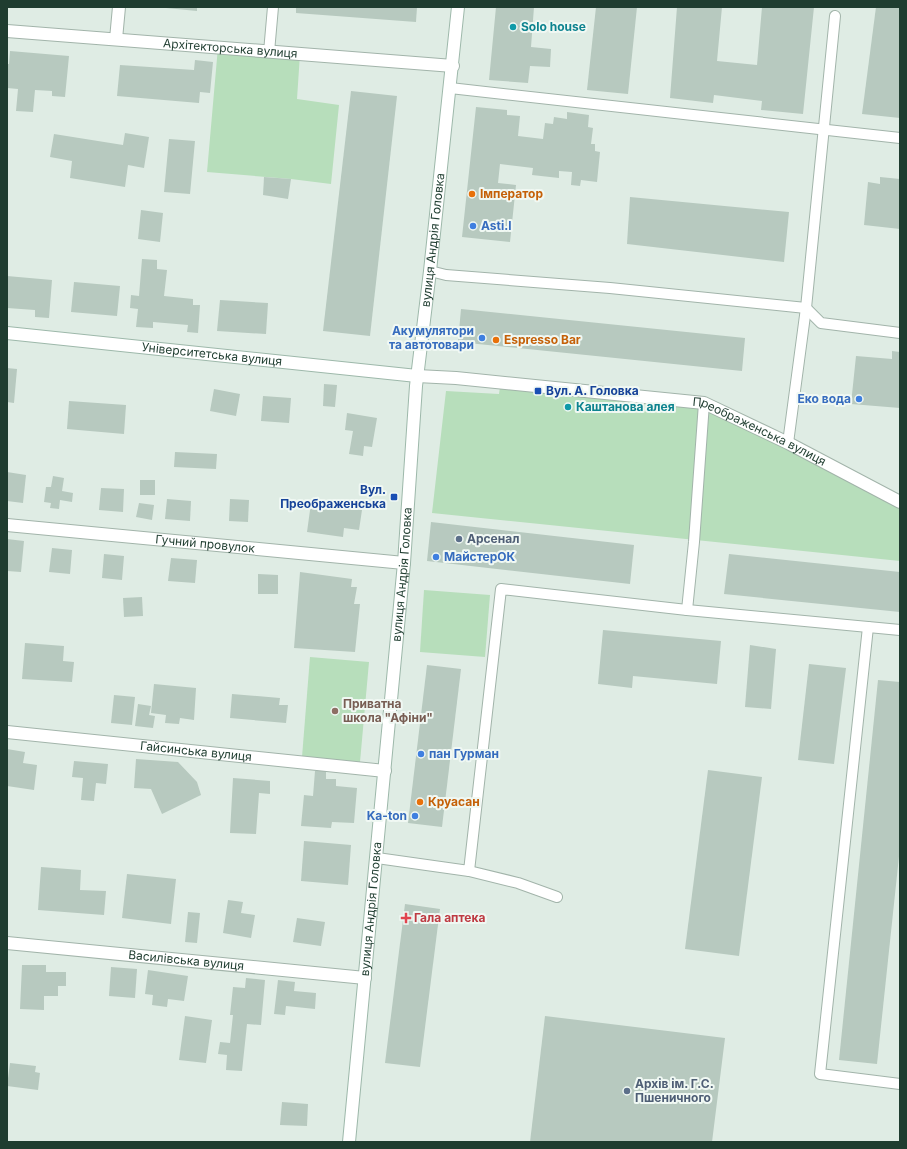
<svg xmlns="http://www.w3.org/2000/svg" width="907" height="1149" font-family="Inter,sans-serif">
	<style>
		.green { fill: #b7debb }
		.building { fill: #b7c9bf }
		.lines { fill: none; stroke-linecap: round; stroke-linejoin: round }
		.lane-casing { stroke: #a2b4aa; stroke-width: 12 }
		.street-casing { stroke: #a2b4aa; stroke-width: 14 }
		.secondary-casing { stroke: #9db8aa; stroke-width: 14 }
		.lane { stroke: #fff; stroke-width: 10 }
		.street { stroke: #fff; stroke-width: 12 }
		.secondary { stroke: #fff; stroke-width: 12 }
		.culture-dot { fill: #0f9aa8; stroke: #f0f8f3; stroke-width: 1.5 }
		.food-dot { fill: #e8710a; stroke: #f0f8f3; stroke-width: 1.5 }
		.shop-dot { fill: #3f7fe0; stroke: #f0f8f3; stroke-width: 1.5 }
		.transit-dot { fill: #1a4fb4; stroke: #f0f8f3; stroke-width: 1.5 }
		.service-dot { fill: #5c6f8a; stroke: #f0f8f3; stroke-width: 1.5 }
		.education-dot { fill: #8d6e63; stroke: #f0f8f3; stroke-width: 1.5 }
		.health-dot { fill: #e0444e; stroke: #f0f8f3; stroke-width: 1.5 }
		.labels { text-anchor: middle; stroke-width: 4; stroke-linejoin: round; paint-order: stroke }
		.culture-label { font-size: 12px; font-weight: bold; fill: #0d838f; stroke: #f0f8f3; text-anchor: start }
		.street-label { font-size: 12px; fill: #1f3d30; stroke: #f0f8f3 }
		.food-label { font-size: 12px; font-weight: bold; fill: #c56008; stroke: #f0f8f3; text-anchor: start }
		.shop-label { font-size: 12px; font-weight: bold; fill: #366cbe; stroke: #f0f8f3; text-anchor: start }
		.transit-label { font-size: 12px; font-weight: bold; fill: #164399; stroke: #f0f8f3; text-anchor: start }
		.service-label { font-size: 12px; font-weight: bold; fill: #4e5e75; stroke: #f0f8f3; text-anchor: start }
		.education-label { font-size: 12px; font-weight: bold; fill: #785e54; stroke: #f0f8f3; text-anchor: start }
		.health-label { font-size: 12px; font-weight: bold; fill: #be3a42; stroke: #f0f8f3; text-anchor: start }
	</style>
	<rect width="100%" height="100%" fill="#dfece4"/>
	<g class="green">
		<polygon points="218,47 300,54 297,99 339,105 331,184 291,179 207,172"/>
		<polygon points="500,387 702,407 870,490 900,508 900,561 432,513 446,391 499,394"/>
		<polygon points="424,590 490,595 485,657 420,652"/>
		<polygon points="310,657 369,662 360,762 302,757"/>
	</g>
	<g class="building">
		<polygon points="166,7 197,7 197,11 166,8"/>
		<polygon points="296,7 417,7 416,22 296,13"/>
		<polygon points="496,7 534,7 531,47 551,49 550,67 530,66 528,83 489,80"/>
		<polygon points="596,7 637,7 628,94 587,90"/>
		<polygon points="677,7 722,7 717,61 757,65 762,7 814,7 803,114 761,110 762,101 714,95 713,103 670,98"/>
		<polygon points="876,7 900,7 900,118 862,114"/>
		<polygon points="10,51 69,56 65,97 52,96 52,91 35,90 33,112 16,111 18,89 7,88 7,64 9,64"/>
		<polygon points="195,60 213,62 210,93 200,92 199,103 117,96 120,65 194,70"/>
		<polygon points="351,91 397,96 370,336 323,331"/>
		<polygon points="476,107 507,110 507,115 520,116 518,136 543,139 545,123 553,124 554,117 567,119 567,112 589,115 588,127 593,128 591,144 595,144 595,151 600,152 597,182 581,180 580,186 571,185 572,172 559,171 559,178 532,175 533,168 500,164 498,183 516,185 510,242 462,237"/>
		<polygon points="125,133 149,137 144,168 128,165 125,187 70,178 72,161 50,157 54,134 123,145"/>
		<polygon points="169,139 195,141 190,194 164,192"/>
		<polygon points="264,177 291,179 288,199 263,195"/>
		<polygon points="880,177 900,179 900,229 864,225 868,182 880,184"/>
		<polygon points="630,197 789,212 784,262 627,244"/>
		<polygon points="141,210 163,213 160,242 138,239"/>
		<polygon points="142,259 157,260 157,269 167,270 164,296 193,299 193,305 200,305 198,333 187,332 188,325 153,322 153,328 136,327 138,309 130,308 131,295 139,296"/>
		<polygon points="7,276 52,280 49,318 35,317 35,310 7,308"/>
		<polygon points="74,282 120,286 117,316 71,312"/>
		<polygon points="220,300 268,303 266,334 217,331"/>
		<polygon points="461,309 745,338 742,371 458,342"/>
		<polygon points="892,351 900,352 900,408 851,404 856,356 892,359"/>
		<polygon points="7,368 17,369 14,403 7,402"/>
		<polygon points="324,384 337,385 335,407 323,406"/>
		<polygon points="214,389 240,394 236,416 210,411"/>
		<polygon points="263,396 291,398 289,423 261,421"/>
		<polygon points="69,401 126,405 124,434 67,429"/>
		<polygon points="347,413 377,418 372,447 364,446 363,456 349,454 353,431 345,430"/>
		<polygon points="175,452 217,454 216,469 174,467"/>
		<polygon points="7,472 26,475 23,503 7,501"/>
		<polygon points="53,476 64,478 62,491 73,493 72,502 60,500 59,509 50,508 51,503 44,502 46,487 51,487"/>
		<rect x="140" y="480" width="15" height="15"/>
		<polygon points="101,488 124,489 123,512 99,510"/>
		<polygon points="167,499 191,501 190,521 165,519"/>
		<polygon points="230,499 249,500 248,522 229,521"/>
		<polygon points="139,503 154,505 152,520 136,517"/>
		<polygon points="311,503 362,510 359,530 344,528 343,537 307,532"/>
		<polygon points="431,522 634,545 630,584 427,561"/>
		<polygon points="7,539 24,541 21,572 7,571"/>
		<polygon points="52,548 72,550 70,574 49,572"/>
		<polygon points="104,554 124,556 122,580 102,578"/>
		<polygon points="729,554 900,572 900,612 724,594"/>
		<polygon points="171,558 197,560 195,583 168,581"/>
		<polygon points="300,572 352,579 351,587 357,587 354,604 360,604 355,652 294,648"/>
		<polygon points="258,574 278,575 278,594 258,594"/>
		<polygon points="142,597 143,616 124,617 123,598"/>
		<polygon points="603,630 721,641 717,684 633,676 632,688 598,684"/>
		<polygon points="25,643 64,646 63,661 74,662 72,682 22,679"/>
		<polygon points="750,645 776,649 771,709 745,707"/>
		<polygon points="809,664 846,668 834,764 798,760"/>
		<polygon points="427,665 461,669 442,827 408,823"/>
		<polygon points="878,680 900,682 900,847 877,1064 839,1060"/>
		<polygon points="154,684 196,688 194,720 180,718 179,724 165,723 166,715 151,713"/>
		<polygon points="232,694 280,698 279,705 288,705 286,723 230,718"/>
		<polygon points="114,695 135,697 132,725 111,723"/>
		<polygon points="138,704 151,706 149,715 155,716 153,728 135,726"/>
		<polygon points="7,749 25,752 23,763 37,765 34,790 7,786"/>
		<polygon points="136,759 178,762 197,782 201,795 162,814 151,789 134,788"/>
		<polygon points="74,761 108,764 106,784 96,783 94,801 81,800 83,778 72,777"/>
		<polygon points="708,770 762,777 739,956 685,949"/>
		<polygon points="315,771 326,771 326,779 336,779 336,786 357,788 354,823 332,822 331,828 301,826 304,795 313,796"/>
		<polygon points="233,778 270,781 270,794 259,793 256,834 230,833"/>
		<polygon points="304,841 351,845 348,885 301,881"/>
		<polygon points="41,867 81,870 80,890 106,891 104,915 38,910"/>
		<polygon points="127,874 176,879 171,924 122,918"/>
		<polygon points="228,900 243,902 241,913 255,915 251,938 223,933"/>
		<polygon points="405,904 440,909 420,1067 385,1063"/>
		<polygon points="188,912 200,913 197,943 185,942"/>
		<polygon points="297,918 325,922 321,946 293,942"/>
		<polygon points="22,965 46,965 46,972 66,972 66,986 58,986 58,996 44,996 44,1010 20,1009"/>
		<polygon points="111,967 137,969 135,998 109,996"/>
		<polygon points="148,970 188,976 184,1001 168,999 167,1007 152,1005 153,995 145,994"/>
		<polygon points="246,978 265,980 261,1025 247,1024 242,1071 226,1070 227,1055 218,1054 220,1042 230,1043 233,1015 230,1015 233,987 245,988"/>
		<polygon points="278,980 295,982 294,991 316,993 315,1009 286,1006 285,1015 274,1014"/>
		<polygon points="185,1016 212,1020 206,1063 179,1060"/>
		<polygon points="545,1016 725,1038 712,1142 530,1142"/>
		<polygon points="10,1063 36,1066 35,1072 40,1073 38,1090 7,1086"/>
		<polygon points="282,1102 308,1104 307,1126 280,1125"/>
	</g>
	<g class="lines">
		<defs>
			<g id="lane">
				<polyline points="269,52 273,7"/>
				<polyline points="450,88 900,138"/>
				<polyline points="430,271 446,275 610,288 806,308 821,323 900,333"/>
				<polyline points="788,443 806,308 835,16"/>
				<polyline points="687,610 694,542 704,403"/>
				<polyline points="868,627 820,1074 900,1084"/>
				<polyline points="377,858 469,871 501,589 687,610 900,630"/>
				<polyline points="469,871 518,883 557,897"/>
			</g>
			<g id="street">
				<path id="s1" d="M7 31 453 66"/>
				<polyline points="116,39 119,7"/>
				<path id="s2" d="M417 376 456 378 704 403 788 443 900 502"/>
				<path id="s3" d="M7 525 404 563"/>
				<path id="s4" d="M7 732 385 771"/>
				<path id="s5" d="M7 943 365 978"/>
			</g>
			<g id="secondary">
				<path id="s6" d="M7 333 417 376"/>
				<path id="s7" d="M349 1142 404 563 416 386 430 271 458 7"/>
			</g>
		</defs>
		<use href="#lane" class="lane-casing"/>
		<use href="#street" class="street-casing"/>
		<use href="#secondary" class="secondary-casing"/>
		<use href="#lane" class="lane"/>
		<use href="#street" class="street"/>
		<use href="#secondary" class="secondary"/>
	</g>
	<g class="culture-dot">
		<circle cx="513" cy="27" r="4"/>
		<circle cx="568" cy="407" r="4"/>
	</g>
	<g class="food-dot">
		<circle cx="472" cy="194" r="4"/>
		<circle cx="496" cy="340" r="4"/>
		<circle cx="420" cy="802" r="4"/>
	</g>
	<g class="shop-dot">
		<circle cx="473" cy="226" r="4"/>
		<circle cx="482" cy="338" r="4"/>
		<circle cx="859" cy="399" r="4"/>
		<circle cx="436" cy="557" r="4"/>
		<circle cx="421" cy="754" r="4"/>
		<circle cx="415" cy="816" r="4"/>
	</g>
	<g class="transit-dot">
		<rect x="534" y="387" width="8" height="8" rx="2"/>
		<rect x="390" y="493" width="8" height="8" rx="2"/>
	</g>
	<g class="service-dot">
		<circle cx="459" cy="539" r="4"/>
		<circle cx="627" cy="1091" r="4"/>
	</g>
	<circle class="education-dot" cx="335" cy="711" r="4"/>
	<path class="health-dot" d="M404 912h4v4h4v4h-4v4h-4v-4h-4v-4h4z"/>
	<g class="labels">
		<g class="culture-label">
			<text x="521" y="31">Solo house</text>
			<text x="576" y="411">Каштанова алея</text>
		</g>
		<g class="street-label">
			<text dy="4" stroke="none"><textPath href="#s1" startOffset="224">Архітекторська вулиця</textPath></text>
			<text dy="4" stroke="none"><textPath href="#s7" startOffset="906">вулиця Андрія Головка</textPath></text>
			<text dy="4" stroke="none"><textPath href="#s6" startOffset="206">Університетська вулиця</textPath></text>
			<text dy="4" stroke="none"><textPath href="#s2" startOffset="350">Преображенська вулиця</textPath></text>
			<text dy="4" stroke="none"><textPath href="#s3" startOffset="199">Гучний провулок</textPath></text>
			<text dy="4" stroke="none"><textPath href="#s7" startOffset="570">вулиця Андрія Головка</textPath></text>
			<text dy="4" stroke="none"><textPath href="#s4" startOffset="190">Гайсинська вулиця</textPath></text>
			<text dy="4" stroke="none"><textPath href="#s7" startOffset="234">вулиця Андрія Головка</textPath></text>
			<text dy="4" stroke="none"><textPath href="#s5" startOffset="180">Василівська вулиця</textPath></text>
		</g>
		<g class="food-label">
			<text x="480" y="198">Імператор</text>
			<text x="504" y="344">Espresso Bar</text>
			<text x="428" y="806">Круасан</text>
		</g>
		<g class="shop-label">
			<text x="481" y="230">Asti.l</text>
			<text x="474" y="335" text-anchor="end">Акумулятори<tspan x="474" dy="14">та автотовари</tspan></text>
			<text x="851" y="403" text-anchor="end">Еко вода</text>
			<text x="444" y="561">МайстерОК</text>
			<text x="429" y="758">пан Гурман</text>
			<text x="407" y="820" text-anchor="end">Ka-ton</text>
		</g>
		<g class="transit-label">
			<text x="546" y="395">Вул. А. Головка</text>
			<text x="386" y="494" text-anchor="end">Вул.<tspan x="386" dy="14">Преображенська</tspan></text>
		</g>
		<g class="service-label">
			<text x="467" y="543">Арсенал</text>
			<text x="635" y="1088">Архів ім. Г.С.<tspan x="635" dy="14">Пшеничного</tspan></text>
		</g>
		<g class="education-label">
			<text x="343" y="708">Приватна<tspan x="343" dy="14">школа "Афіни"</tspan></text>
		</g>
		<g class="health-label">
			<text x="414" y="922">Гала аптека</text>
		</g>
	</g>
	<rect width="907" height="1149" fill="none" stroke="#1f3d30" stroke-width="16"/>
</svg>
